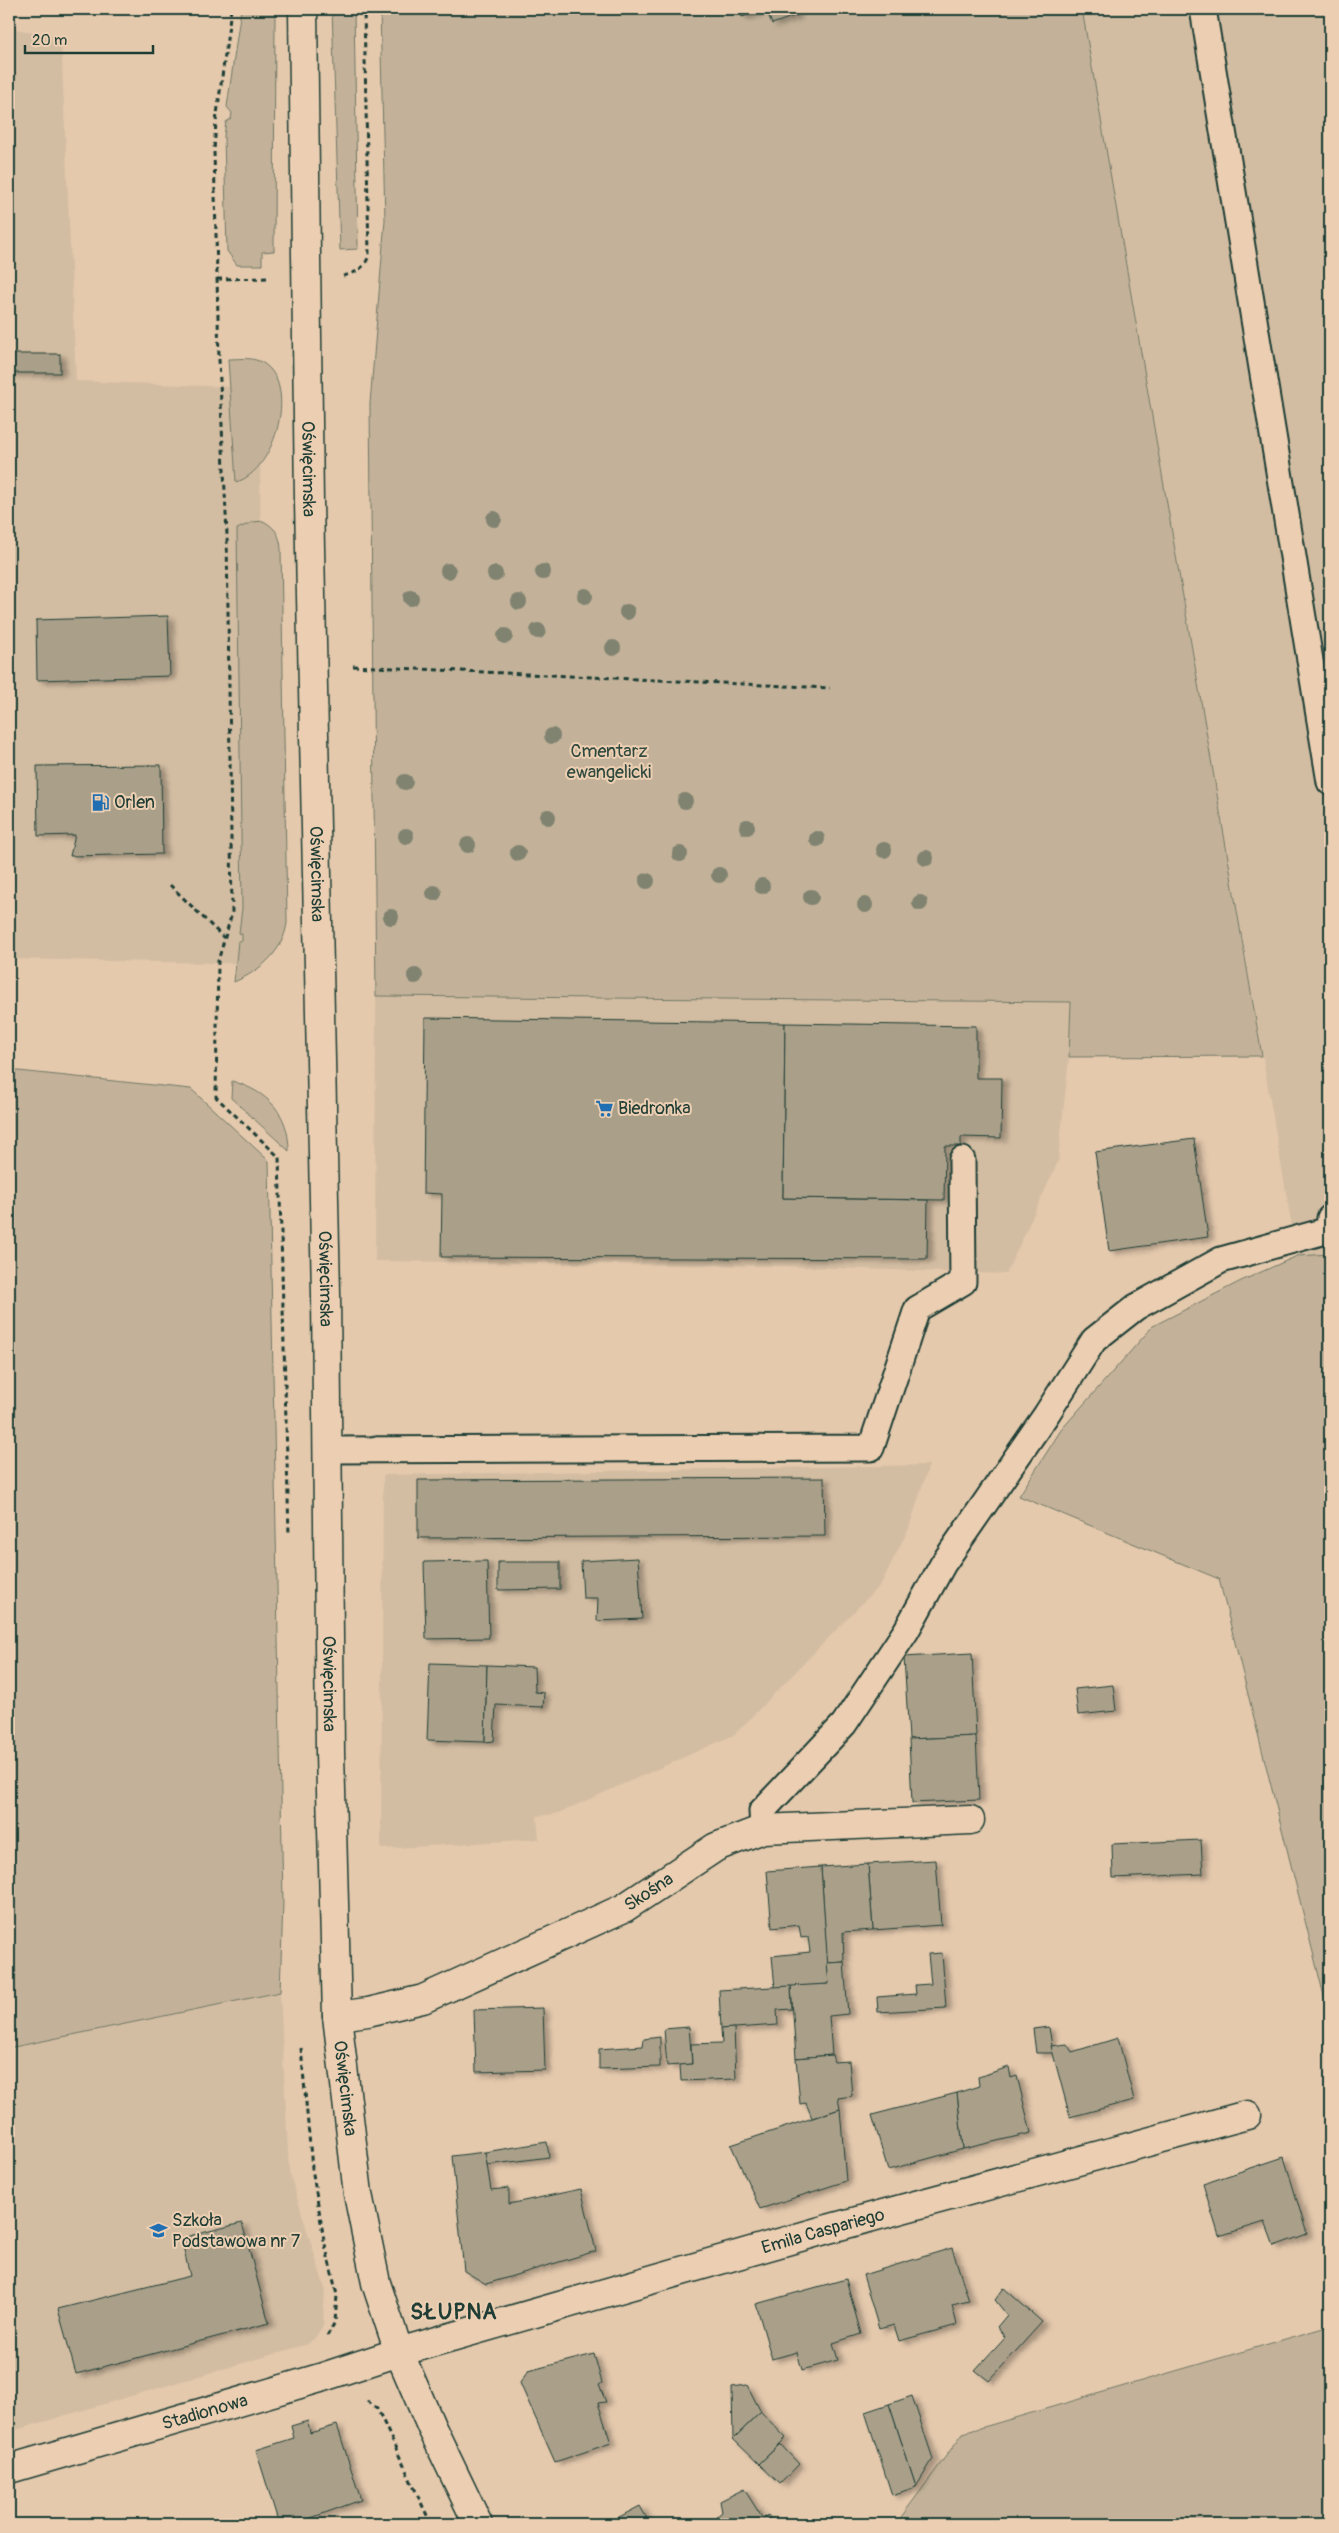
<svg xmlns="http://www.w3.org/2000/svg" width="1339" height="2533" font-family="Pangolin,sans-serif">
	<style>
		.built { fill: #d3bda2 }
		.green { fill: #c3b299; stroke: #717866 }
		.building { fill: #aaa08a; stroke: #1f3d34; filter: url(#shadow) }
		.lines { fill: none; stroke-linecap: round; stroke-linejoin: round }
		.lane-casing { stroke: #1f3d34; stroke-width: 29 }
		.street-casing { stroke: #1f3d34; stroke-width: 31 }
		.secondary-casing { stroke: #1f3d34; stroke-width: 31 }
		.path { stroke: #1f3d34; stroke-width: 3; stroke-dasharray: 5 4; stroke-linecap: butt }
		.lane { stroke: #eccfb2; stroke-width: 25 }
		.street { stroke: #eccfb2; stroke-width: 28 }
		.secondary { stroke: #eccfb2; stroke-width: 28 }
		.tree { fill: #808370 }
		.labels { text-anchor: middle; stroke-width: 4; stroke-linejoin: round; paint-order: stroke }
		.street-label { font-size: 18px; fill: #1f3d34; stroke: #eccfb2 }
		.park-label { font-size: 18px; fill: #2f493e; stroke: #eccfb2 }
		.poi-label { font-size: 18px; fill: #1f3d34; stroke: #eccfb2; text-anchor: start }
		.district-label { font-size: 22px; font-weight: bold; letter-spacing: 1px; fill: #1f3d34; stroke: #eccfb2 }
	</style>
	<defs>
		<filter id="shadow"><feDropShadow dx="5.5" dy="3" stdDeviation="2.5" flood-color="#0004"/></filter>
	</defs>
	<rect width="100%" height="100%" fill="#e4c9ad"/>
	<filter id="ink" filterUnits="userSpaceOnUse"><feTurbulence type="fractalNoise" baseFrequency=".02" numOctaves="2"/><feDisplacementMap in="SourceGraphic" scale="10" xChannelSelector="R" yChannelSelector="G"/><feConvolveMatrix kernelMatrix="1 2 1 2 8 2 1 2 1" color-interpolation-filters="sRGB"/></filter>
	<g filter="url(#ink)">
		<g class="built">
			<polygon points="1082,9 1330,9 1330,1254 1297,1256"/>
			<polygon points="9,28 61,37 76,381 260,388 262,964 9,959"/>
			<polygon points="376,996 1071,1002 1069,1057 1058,1162 1006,1274 778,1266 375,1261"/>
			<polygon points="929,1465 909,1528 881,1584 734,1735 556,1814 537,1816 539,1839 381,1849 383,1475"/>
			<polygon points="280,1992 289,2171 325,2289 323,2325 316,2337 308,2344 9,2432 9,2048"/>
		</g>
		<g class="green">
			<polygon points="241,9 275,9 274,251 262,252 262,265 237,265 227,251 224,136 226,122 231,119 232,113 227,107"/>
			<polygon points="332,9 354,9 358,249 340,250"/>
			<polygon points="380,9 1082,9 1262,1056 1069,1057 1071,1002 376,996 370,404 385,220"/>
			<path d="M228 359C238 359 249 357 259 361 301 379 276 472 236 482Z"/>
			<path d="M263 521C275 527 280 535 281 549L287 923C283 952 260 971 234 982L238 941H242V934L239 933 242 908 237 529 253 522Z"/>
			<polygon points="9,1070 191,1089 269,1161 283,1902 280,1992 9,2048"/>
			<path d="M232 1081C268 1092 289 1113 289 1151L231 1098Z"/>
			<polygon points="1330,1254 1330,2020 1219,1579 1019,1496 1061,1430 1153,1326 1241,1281 1297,1256"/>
			<polygon points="1330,2326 1330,2524 896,2524 963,2433"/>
		</g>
		<g class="building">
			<polygon points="739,9 766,9 742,17"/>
			<polygon points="766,9 794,9 797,15 772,24"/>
			<rect x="9" y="354" width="51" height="19"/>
			<polygon points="168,616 170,676 37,680 36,620"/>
			<polygon points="161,765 162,854 70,856 75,835 38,836 37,766"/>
			<polygon points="425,1018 785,1023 783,1198 928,1200 927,1259 441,1257 442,1194 423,1193"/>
			<polygon points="785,1023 976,1026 976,1078 1002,1078 1001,1138 961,1137 961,1146 945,1146 944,1200 783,1198"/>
			<polygon points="1194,1139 1208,1237 1109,1251 1095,1152"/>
			<polygon points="824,1478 825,1536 418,1538 418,1480"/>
			<polygon points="638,1558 642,1619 597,1621 598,1598 583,1598 581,1561"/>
			<polygon points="487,1561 489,1638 426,1639 424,1562"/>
			<polygon points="498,1562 560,1562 560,1589 498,1590"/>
			<polygon points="972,1653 976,1736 909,1739 904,1657"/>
			<polygon points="430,1663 487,1665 485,1742 427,1740"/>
			<polygon points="487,1665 534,1667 535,1692 544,1693 543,1707 496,1705 494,1741 485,1742"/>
			<polygon points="1113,1685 1116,1711 1078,1715 1075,1689"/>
			<polygon points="976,1736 979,1800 912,1803 909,1739"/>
			<polygon points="1201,1840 1203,1874 1113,1878 1112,1844"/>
			<polygon points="936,1860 941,1925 873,1930 868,1864"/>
			<polygon points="868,1864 873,1930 843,1932 844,1962 827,1963 821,1867"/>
			<polygon points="821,1867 829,1984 775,1988 772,1956 810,1952 808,1937 801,1938 799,1925 772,1928 767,1871"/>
			<polygon points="942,1953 946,2008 878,2012 877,1997 916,1994 915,1985 931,1984 928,1954"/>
			<polygon points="844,1962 848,2014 829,2016 832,2055 796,2058 791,1986 829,1984 827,1963"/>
			<polygon points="791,1986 792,2009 777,2010 778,2025 721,2029 719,1990"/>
			<polygon points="543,2008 545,2070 476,2072 474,2010"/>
			<polygon points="689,2027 692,2064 667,2066 664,2029"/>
			<polygon points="1049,2027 1053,2053 1036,2053 1033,2029"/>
			<polygon points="734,2028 736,2079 681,2081 680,2065 692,2064 691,2044 722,2043 721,2029"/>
			<polygon points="660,2037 660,2067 599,2069 599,2049 643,2046 644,2039"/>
			<polygon points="1118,2038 1134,2100 1070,2117 1051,2046 1067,2044 1072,2052"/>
			<polygon points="832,2055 834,2062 849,2061 852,2096 838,2098 840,2109 812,2118 806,2103 800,2104 796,2058"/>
			<polygon points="1009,2067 1011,2078 1017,2076 1031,2133 963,2149 957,2093 979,2086 978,2077"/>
			<polygon points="957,2093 963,2149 888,2170 872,2115"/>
			<polygon points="840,2109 846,2181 760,2209 731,2145"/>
			<polygon points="547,2142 549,2157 487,2165 485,2152"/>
			<polygon points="485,2152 491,2190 509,2188 509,2204 581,2189 596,2251 486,2284 464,2271 452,2156"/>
			<polygon points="1284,2157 1307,2234 1274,2246 1265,2222 1219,2236 1203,2184"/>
			<polygon points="242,2223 269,2323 76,2374 58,2309 190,2276 181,2238"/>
			<polygon points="952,2248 969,2301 952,2305 957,2325 899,2341 894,2325 879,2329 863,2275"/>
			<polygon points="846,2279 861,2334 833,2343 838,2360 802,2370 797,2352 772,2359 756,2304"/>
			<polygon points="1004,2288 1042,2322 989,2381 975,2370 1005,2337 997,2327 1007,2315 995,2300"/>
			<polygon points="594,2354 602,2383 599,2385 606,2402 598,2403 611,2443 555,2462 520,2383 528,2371"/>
			<polygon points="747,2385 761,2412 733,2439 732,2387"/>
			<polygon points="912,2396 933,2459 916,2487 889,2404"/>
			<polygon points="889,2404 916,2487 892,2495 865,2412"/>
			<polygon points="761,2412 786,2438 759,2464 733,2439"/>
			<polygon points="308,2421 310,2433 337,2425 361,2500 294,2524 279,2524 256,2450 294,2438 291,2426"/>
			<polygon points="780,2444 799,2464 780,2484 759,2464"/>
			<polygon points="744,2489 763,2519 768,2515 774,2524 719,2524 716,2517 722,2512 720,2501"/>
			<polygon points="640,2506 650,2524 606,2524"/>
		</g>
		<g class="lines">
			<defs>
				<g id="lane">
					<polyline points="1203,9 1330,782"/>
					<polyline points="327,1450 871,1448 917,1309 963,1282 962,1160"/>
					<polyline points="763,1829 762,1811 844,1724 906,1631 943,1564 1046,1415 1094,1340 1136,1307 1221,1260 1329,1230 1330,1218"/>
				</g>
				<g id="street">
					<path id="s1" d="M337 2016 368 2012 423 1999 624 1908 716 1847 763 1829 970 1820"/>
					<path id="s2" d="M9 2469 320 2378 399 2352 828 2229 1247 2115"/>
				</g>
				<g id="secondary">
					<path id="s3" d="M303 9 309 502 326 1293 330 1753 337 2016 358 2194 376 2283 399 2352 431 2426 478 2524"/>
				</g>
			</defs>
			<use href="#lane" class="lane-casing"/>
			<use href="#street" class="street-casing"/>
			<use href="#secondary" class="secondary-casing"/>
			<g class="path">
				<polyline points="231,9 216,122 214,151 219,359 227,536 232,913 218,961 216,1097 279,1157 289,1535"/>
				<path d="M343 276C356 273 365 268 369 255L364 9"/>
				<polyline points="217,279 270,278"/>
				<polyline points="353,666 830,688"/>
				<polyline points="170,885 224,938"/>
				<polyline points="301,2048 312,2168 324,2240 337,2295 335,2322 327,2336"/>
				<polyline points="367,2401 377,2408 431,2524"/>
			</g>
			<use href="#lane" class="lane"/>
			<use href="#street" class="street"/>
			<use href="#secondary" class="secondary"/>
		</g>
		<g class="tree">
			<circle cx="494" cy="519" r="8"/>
			<circle cx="448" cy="571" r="8"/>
			<circle cx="543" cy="572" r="8"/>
			<circle cx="495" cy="574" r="8"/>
			<circle cx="585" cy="596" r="8"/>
			<circle cx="411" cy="598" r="8"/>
			<circle cx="519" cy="602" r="8"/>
			<circle cx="627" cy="612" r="8"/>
			<circle cx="538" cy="631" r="8"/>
			<circle cx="505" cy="636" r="8"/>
			<circle cx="613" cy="648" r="8"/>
			<circle cx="552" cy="736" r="8"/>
			<circle cx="405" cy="782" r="8"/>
			<circle cx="685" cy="801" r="8"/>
			<circle cx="548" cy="817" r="8"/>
			<circle cx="747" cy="827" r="8"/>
			<circle cx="406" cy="836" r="8"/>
			<circle cx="817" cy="839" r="8"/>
			<circle cx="468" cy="845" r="8"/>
			<circle cx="884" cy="850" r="8"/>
			<circle cx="518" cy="853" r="8"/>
			<circle cx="680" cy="854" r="8"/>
			<circle cx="926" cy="858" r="8"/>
			<circle cx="719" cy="875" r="8"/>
			<circle cx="647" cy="881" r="8"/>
			<circle cx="762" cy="886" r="8"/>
			<circle cx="434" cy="893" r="8"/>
			<circle cx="811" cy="897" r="8"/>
			<circle cx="920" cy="903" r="8"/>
			<circle cx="865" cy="905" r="8"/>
			<circle cx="391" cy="917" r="8"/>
			<circle cx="415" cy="976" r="8"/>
		</g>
	</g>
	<defs>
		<symbol id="fuel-bare" viewBox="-9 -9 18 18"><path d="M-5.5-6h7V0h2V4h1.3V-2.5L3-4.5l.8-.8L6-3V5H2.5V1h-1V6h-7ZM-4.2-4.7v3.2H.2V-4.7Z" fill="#1f6fb2" stroke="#eccfb2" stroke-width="2.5" paint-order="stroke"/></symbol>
		<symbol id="supermarket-bare" viewBox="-9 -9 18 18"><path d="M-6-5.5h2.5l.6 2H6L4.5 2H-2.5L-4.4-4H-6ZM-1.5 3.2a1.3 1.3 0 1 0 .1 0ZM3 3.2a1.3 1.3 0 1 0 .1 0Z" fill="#1f6fb2" stroke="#eccfb2" stroke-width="2.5" paint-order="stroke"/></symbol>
		<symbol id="school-bare" viewBox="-9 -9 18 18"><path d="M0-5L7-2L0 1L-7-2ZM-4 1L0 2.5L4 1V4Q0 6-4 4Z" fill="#1f6fb2" stroke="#eccfb2" stroke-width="2.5" paint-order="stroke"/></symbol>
	</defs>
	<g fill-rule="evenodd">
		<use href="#fuel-bare" x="88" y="790" width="25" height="25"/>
		<use href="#supermarket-bare" x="592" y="1096" width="25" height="25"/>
		<use href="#school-bare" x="146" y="2218" width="25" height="25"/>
	</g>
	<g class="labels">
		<g class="street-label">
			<text dy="6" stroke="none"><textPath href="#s3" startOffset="460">Oświęcimska</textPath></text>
			<text dy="6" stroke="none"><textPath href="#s3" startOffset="865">Oświęcimska</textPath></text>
			<text dy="6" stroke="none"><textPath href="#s3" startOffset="1270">Oświęcimska</textPath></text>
			<text dy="6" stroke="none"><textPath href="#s3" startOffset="1675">Oświęcimska</textPath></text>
			<text dy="6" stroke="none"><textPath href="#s1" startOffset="338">Skośna</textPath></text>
			<text dy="6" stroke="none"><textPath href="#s3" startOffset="2080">Oświęcimska</textPath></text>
			<text dy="6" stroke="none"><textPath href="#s2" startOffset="848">Emila Caspariego</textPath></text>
			<text dy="6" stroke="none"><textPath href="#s2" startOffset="204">Stadionowa</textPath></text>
		</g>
		<g class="park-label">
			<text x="609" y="757">Cmentarz<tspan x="609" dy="21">ewangelicki</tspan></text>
		</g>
		<g class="poi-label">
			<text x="114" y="808">Orlen</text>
			<text x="618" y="1114">Biedronka</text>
			<text x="172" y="2226">Szkoła<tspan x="172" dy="21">Podstawowa nr 7</tspan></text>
		</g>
		<g class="district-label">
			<text x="454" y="2319">SŁUPNA</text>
		</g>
	</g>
	<rect width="1339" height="2533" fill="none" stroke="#eccfb2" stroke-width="30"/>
	<rect x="15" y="15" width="1309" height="2503" fill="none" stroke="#1f3d34" stroke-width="2" filter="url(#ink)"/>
	<path d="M25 45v8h128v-8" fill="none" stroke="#1f3d34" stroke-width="2.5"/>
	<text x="32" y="45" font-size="15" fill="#1f3d34" stroke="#eccfb2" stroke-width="4" paint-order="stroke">20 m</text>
</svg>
